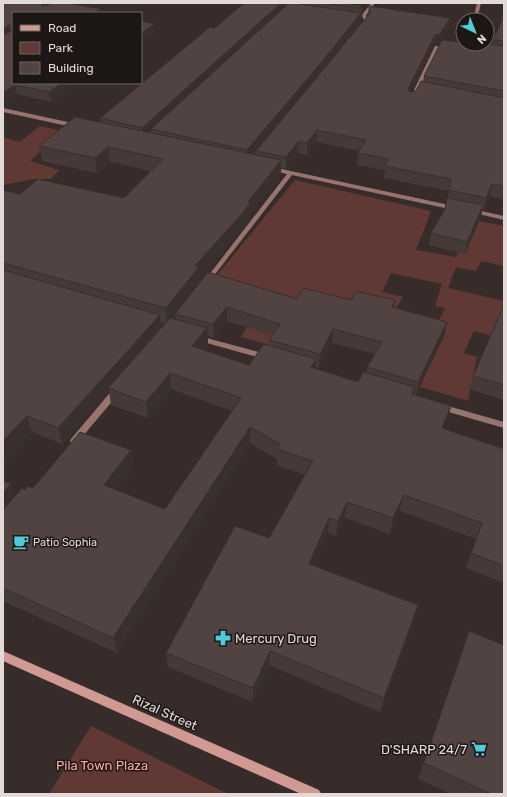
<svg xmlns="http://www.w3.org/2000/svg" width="507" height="797" font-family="Rubik,sans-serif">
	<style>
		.green { fill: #613934 }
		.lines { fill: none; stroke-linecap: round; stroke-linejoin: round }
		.minor { fill: #96746f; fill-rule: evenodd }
		.secondary { fill: #d09a93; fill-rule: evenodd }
		.wall { fill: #463a38; fill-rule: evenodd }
		.shaded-wall { fill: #392f2e }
		.building { fill: #514341; stroke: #392f2e }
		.labels { text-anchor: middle; stroke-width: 3; stroke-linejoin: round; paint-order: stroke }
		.poi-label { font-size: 11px; fill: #e2d9d8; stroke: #1c1615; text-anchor: start }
		.near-poi-label { font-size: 13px; fill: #e2d9d8; stroke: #1c1615; text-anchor: start }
		.near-street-label { font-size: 13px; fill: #e2d9d8; stroke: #1c1615 }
		.near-park-label { font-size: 13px; fill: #feaa9f; stroke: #1c1615 }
	</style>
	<rect width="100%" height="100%" fill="#382c2a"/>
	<g class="green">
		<polygon points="40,126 63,131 30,161 59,170 51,179 35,179 3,185 3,137 20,142"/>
		<polygon points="295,180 431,211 416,250 456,257 473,220 504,226 504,266 481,261 476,271 456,267 448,288 504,301 504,325 497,337 474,331 464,353 477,357 468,401 417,386 429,339 445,308 435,306 442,284 391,273 382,292 403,297 391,317 270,345 241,337 260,307 204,291"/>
		<polygon points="91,726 228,794 49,794"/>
	</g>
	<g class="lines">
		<g class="minor">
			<polygon points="371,3 375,3 366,15 368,21 363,29 359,29 359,28 364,21 362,15"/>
			<polygon points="477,3 481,3 477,20 473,20"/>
			<polygon points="435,46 447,47 449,48 447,49 439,49 420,90 415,91 414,90"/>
			<polygon points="3,108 77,124 80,126 77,128 3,112"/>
			<polygon points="272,167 454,206 457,208 454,210 292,175 209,282 205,282 204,281 205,280 287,174 270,170 269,169"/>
			<polygon points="472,209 504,216 504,220 470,212 469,211"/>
			<polygon points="196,336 199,336 270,355 271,357 270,359 264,359 196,340 195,338"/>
			<polygon points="117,387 121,390 120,392 77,443 71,443 70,441 71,439 114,388"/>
			<polygon points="441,404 504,422 504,428 438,409 437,407 438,405"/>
		</g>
		<polygon class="secondary" points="3,651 319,790 321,794 301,794 3,661"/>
	</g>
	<g class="wall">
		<polygon points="3,3 101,9 101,13 13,83 76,83 51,102 17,94 3,105"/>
		<path d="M244 3H341L362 8 360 23 343 46 368 15 369 6 450 18 448 29 438 45H434L411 92 416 91 423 82 424 76 492 45 493 40 504 16V199L490 196 484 210H482L481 217 465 254 429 245 431 233 445 209 449 191 384 178 385 170 357 165 358 153 359 151 317 142 307 155 298 153 286 169 281 168V175L251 213V218L240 232 200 277V283L297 299 351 300 394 307 447 322 444 336 416 395 451 406 447 422 444 429 504 449V583L466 568 476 539 400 511 390 534 345 518 336 536 328 533 314 565 414 620 380 712 269 665 253 702 168 667 166 653 269 538 305 475 277 465V459L250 443 117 653 3 601V481L15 496 25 490 33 488 131 450 133 466 116 490 165 509 232 411 171 389 148 418 111 405 109 391 62 444 32 432 3 463V190L20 194 124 198 151 171 110 162 97 173 42 161 39 146 101 122 100 118 215 28ZM175 314 176 319 172 318ZM227 321 272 335 269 340V346L249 365 204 350 208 344V336L214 338ZM160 322 165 324 161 328ZM332 343 375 354 367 367 366 373 358 382 315 369V367L319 368Z"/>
		<polygon points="504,305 504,400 469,389 473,376"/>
		<polygon points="469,631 504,794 451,794 418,779"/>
	</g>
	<g class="shaded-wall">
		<polygon points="42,3 47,3 48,8 43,12"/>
		<polygon points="281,3 285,3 285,8 151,129 151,131 144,138 142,128"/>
		<polygon points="101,9 101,13 96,12"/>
		<polygon points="361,13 360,23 321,74 247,161 247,150"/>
		<polygon points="450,18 448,29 438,45 434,45 407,100 408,89 435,35"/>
		<polygon points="155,24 156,33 141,42 141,33"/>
		<polygon points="9,25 11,34 3,40 3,30"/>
		<polygon points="62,83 76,83 51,102 49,92"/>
		<polygon points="15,85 17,94 3,105 3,93"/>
		<polygon points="317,130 317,142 307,155 307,143"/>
		<polygon points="299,141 298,153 286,169 286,157"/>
		<polygon points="108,147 110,162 97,173 95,158"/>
		<polygon points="281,160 281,175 251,213 251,218 240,232 200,277 200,283 167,324 166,308 195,266 248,202"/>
		<polygon points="492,184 490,196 484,210 486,198"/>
		<polygon points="483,205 481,217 465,254 467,242"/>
		<polygon points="395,300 393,314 392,307"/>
		<polygon points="227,307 227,321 214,338 213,324"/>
		<polygon points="160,315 161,331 108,388 109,391 62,444 58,428"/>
		<polygon points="447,322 444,336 416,395 418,382"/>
		<polygon points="207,328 208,344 193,362 192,346"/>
		<polygon points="333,329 332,343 319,368 320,354"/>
		<polygon points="316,359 315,375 311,367"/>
		<polygon points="170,373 171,389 148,418 146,402"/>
		<polygon points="415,387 412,403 412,394"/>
		<polygon points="451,406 447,422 438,444 442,428"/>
		<polygon points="27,416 32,432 3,463 3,441"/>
		<polygon points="250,427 250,443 117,653 113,638"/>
		<polygon points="131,450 133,466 107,501 104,485"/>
		<polygon points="11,484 16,500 3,515 3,493"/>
		<polygon points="404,495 400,511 390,534 393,518"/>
		<polygon points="347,502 345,518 336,536 338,521"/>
		<polygon points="329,518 328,533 308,579 309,564"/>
		<polygon points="418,605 414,620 380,712 384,698"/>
		<polygon points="270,651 269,665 253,702 253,688"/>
	</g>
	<g class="building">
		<polygon points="3,3 42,3 42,6 48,5 52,3 67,3 101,9 96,12 102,13 13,13 13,83 62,83 49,92 15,85 3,93 3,35 12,31 12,26 9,25 3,30"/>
		<polygon points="244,3 281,3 142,128 100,118 210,27 215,28"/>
		<polygon points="289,3 293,3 361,13 321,63 247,150 151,129"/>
		<polygon points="321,3 341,3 361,6 362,8"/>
		<polygon points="369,6 450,18 440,34 435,35 408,89 410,92 416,91 421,81 504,98 504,186 492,184 486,198 449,190 451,179 385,166 389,159 358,153 366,140 317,130 307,143 299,141 286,157 256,151 370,13"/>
		<polygon points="504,16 504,41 493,40"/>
		<polygon points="141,21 155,24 141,33"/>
		<polygon points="442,40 463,42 463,44 484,44 504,46 504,91 424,76"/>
		<polygon points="75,117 281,160 248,202 251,202 240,216 195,266 199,267 166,308 3,263 3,190 20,194 38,179 124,198 163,159 108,147 95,158 39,146"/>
		<polygon points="447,198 483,205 467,242 431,233 445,209"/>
		<polygon points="3,270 160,315 58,428 27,416 3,441"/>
		<polygon points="208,272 297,299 303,288 351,300 356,291 395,300 392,307 447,322 418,382 367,367 382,342 333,329 320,354 269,340 280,324 227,307 213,324 175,314"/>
		<polygon points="504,305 504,385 473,376"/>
		<polygon points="170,318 207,328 192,346 249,365 264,344 316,359 311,367 358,382 363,372 415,387 412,394 451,406 442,428 504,449 504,566 471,553 482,523 404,495 393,518 347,502 338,521 329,518 309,564 418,605 384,698 270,651 253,688 166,653 235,526 269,538 313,461 277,449 280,444 250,427 113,638 3,588 3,510 22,488 25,490 28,486 33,488 80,432 131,450 104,485 165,509 241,398 170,373 146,402 108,388"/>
		<polygon points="3,481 11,484 3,493"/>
		<polygon points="469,631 504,645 504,794 491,794 424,763"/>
	</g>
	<defs>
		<symbol id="cafe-bare" viewBox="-9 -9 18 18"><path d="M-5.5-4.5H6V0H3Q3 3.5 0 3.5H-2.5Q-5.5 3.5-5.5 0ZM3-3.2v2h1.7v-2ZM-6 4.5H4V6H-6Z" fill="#52cbd8" stroke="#1c1615" stroke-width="2.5" paint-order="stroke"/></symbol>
		<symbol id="pharmacy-bare" viewBox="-9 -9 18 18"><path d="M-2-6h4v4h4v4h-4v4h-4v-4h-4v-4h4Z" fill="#52cbd8" stroke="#1c1615" stroke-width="2.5" paint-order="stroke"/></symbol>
		<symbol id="supermarket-bare" viewBox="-9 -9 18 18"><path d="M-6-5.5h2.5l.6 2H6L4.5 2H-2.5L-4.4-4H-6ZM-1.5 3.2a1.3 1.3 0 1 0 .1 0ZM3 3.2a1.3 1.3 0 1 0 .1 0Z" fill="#52cbd8" stroke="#1c1615" stroke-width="2.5" paint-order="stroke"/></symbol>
	</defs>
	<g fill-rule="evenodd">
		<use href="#cafe-bare" x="10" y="531" width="22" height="22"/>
		<use href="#pharmacy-bare" x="212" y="627" width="22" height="22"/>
		<use href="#supermarket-bare" x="468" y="738" width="22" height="22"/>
	</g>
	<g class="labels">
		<g class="poi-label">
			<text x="33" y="546">Patio Sophia</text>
		</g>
		<g class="near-poi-label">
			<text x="235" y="643">Mercury Drug</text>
			<text x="467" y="754" text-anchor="end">D'SHARP 24/7</text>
		</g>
		<g class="near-street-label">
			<text transform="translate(165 712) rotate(24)" y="5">Rizal Street</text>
		</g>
		<g class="near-park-label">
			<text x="102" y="770">Pila Town Plaza</text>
		</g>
	</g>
	<rect width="507" height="797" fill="none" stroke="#e2d9d8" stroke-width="8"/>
	<rect x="12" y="12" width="130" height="72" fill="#1c1615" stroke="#6b6463"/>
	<rect x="20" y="25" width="20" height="6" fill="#d09a93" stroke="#6b6463"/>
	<text x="48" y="32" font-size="12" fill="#e2d9d8">Road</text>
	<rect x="20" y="42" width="20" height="12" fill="#613934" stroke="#6b6463"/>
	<text x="48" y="52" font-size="12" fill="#e2d9d8">Park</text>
	<rect x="20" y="62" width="20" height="12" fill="#514341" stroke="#6b6463"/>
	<text x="48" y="72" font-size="12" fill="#e2d9d8">Building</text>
	<g transform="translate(475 32) rotate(137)"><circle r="19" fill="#1c1615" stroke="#6b6463"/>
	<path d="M0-3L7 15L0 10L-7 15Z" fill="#52cbd8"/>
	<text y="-6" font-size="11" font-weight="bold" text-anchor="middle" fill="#e2d9d8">N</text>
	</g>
</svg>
